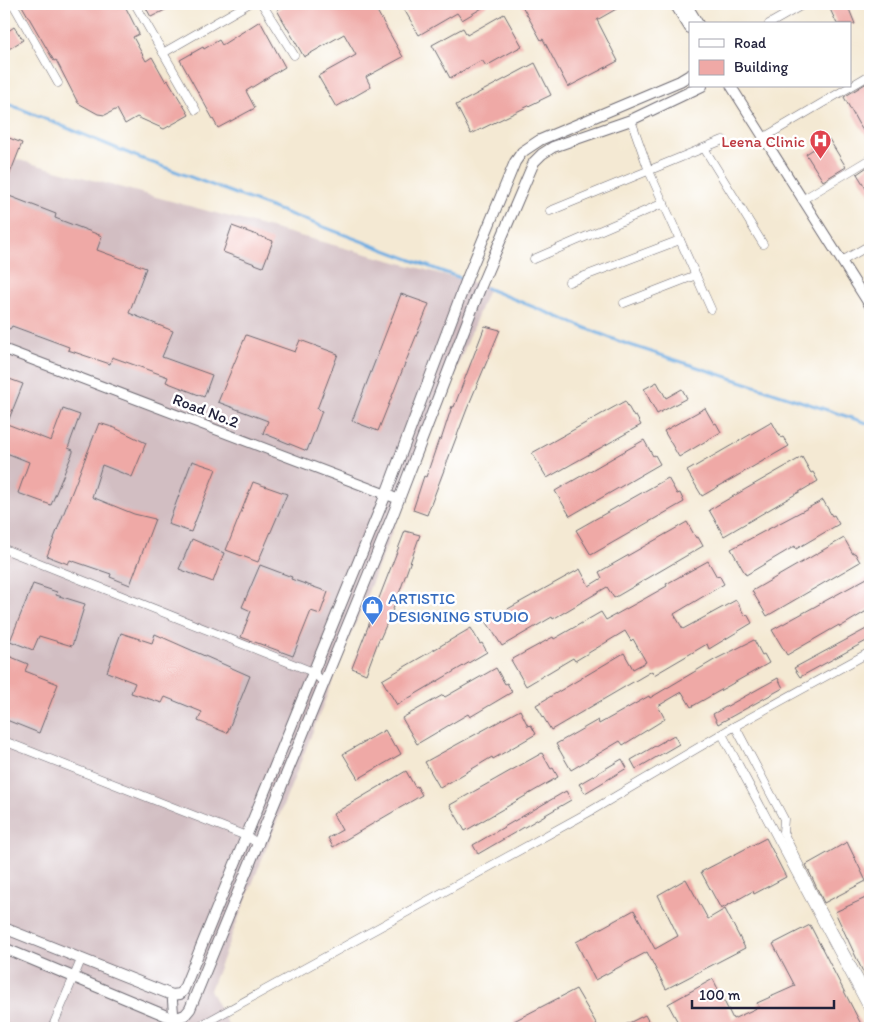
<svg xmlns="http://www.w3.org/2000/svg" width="874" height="1032" font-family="Itim,sans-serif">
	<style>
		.industrial { fill: #d2bec2 }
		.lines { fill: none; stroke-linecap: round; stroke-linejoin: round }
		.stream { stroke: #70ade2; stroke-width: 3 }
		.building { fill: #efa9a6 }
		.minor-casing { stroke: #6c6870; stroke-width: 9 }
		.tertiary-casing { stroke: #6c6870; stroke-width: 11 }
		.secondary-casing { stroke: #6c6870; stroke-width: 12 }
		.minor { stroke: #fff; stroke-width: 8 }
		.tertiary { stroke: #fff; stroke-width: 9 }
		.secondary { stroke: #fff; stroke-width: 10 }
		.labels { text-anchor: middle; stroke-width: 5; stroke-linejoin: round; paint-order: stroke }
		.health-label { font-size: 16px; fill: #be3a42; stroke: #fff; text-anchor: end }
		.street-label { font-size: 16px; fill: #22223b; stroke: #fff }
		.shop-label { font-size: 16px; fill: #366cbe; stroke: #fff; text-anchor: start }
	</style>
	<rect width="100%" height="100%" fill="#fff"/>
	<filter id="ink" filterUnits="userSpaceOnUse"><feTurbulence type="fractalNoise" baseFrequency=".02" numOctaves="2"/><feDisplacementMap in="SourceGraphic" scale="10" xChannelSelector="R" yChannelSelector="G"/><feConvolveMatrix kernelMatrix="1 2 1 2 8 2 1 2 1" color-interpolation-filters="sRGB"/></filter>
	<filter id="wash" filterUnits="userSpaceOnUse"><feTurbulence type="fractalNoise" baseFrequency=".0096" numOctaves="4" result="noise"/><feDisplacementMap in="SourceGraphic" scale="20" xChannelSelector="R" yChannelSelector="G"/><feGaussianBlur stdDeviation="1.12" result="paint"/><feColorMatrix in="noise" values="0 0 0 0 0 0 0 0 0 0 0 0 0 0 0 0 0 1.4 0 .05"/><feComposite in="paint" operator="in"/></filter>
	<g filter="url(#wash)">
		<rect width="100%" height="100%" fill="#f4e9d3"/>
		<polygon class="industrial" points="4,156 489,287 210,990 230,1028 4,1028"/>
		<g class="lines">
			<g class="stream">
				<polyline points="4,102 140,158 441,271 461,278"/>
				<polyline points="486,288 618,341 870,424"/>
			</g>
		</g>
		<g id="blocks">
			<g class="building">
				<polygon points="21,4 124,4 139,34 133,37 146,61 152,57 166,82 168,80 189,115 164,129 137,117 125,124 117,109 105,115 98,114 78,103 56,60 54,61"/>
				<polygon points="144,4 177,4 151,17"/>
				<polygon points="287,4 373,4 403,57 366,77 371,87 336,107 318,76 356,55 344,34 304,57 277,10"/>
				<polygon points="401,4 489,4 462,20 457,13 419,35"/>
				<polygon points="521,4 625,4 597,20 618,61 568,87 543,39 541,40"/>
				<polygon points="843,4 847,4 855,24 837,24 830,9"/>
				<polygon points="504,14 522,46 486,66 482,60 450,78 432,45 463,28 467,35"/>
				<polygon points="260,21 285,67 246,91 255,108 218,128 180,60 203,47 204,49 219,40 222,45"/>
				<polygon points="14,27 23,40 4,52 4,34"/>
				<polygon points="535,63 551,95 471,134 456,105"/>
				<polygon points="870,81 870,141 858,123 844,97"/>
				<polygon points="4,136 22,143 4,189"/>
				<polygon points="829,139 846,167 823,181 806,154"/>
				<polygon points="870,165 870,195 857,174"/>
				<polygon points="4,194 56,214 55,218 102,236 97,250 146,268 129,313 173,331 162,357 212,375 204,397 166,382 168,377 112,357 110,364 68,350 69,347 12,326 10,329 4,327"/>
				<polygon points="232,226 273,241 263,267 223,252"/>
				<polygon points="401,294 429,304 378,431 352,421"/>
				<polygon points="485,326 500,330 467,409 427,515 413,510 424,476 426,477 439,439 441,440 452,406 454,407"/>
				<polygon points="246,335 295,352 300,340 338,354 317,409 322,411 307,451 263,433 268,421 218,402"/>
				<polygon points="4,377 23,384 7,424 51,441 63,409 80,415 68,448 73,450 73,452 51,505 18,493 29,462 4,452"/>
				<polygon points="657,382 666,398 682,389 687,398 657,414 644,389"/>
				<polygon points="625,401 634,417 636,416 641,425 547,478 532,453"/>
				<polygon points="705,408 714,424 716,423 721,432 679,457 664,431"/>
				<polygon points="772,422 781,438 783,437 789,446 702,496 687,471"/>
				<polygon points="99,423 115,428 146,443 132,477 102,465 92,497 134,514 155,519 130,585 110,577 111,574 70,560 68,564 47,556"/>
				<polygon points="644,440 653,456 655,455 660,464 570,516 555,491"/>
				<polygon points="802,457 811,473 813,472 818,481 724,536 709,510"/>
				<polygon points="192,461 216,469 191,532 168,524"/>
				<polygon points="668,478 677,494 680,493 684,502 591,555 576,530"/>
				<polygon points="253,482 287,494 258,562 226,550"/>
				<polygon points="823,500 832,516 834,515 839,524 796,549 795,546 746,575 731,549"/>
				<polygon points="687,522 696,538 698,537 703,546 614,598 607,587 553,619 552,617 502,646 486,621 580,569 589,586 602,578 599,572"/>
				<polygon points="405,531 420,535 396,602 380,639 379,639 366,674 352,668"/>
				<polygon points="844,538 853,554 855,553 860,562 767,616 752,591"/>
				<polygon points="192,539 224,553 213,582 179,569"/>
				<polygon points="708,561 717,577 719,575 724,584 674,614 683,629 736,600 745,616 747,614 752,623 709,649 707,644 654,675 652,671 551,730 536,705 624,653 633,669 646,662 633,639 631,641 625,631 575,661 573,658 526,686 511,660 553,637 554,639 601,612 606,620 644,599 667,586 666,584 668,583"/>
				<polygon points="260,565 292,577 291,579 328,592 320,614 311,611 293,656 241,637 251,611 242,607"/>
				<polygon points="867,578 870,584 870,609 840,627 839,625 787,655 772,630"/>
				<polygon points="33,584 57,592 56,595 85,604 72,646 39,636 33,650 10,641"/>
				<polygon points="870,627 870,639 800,677 794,668"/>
				<polygon points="471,628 480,644 482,643 487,652 397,705 382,680"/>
				<polygon points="121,633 152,643 155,634 250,676 227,733 198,721 202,712 165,697 162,703 131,693 135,683 107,672"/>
				<polygon points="754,640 762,655 764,654 769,663 691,707 682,692 658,706 665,719 623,745 620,741 571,770 556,744 598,720 599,724 649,696 650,698 716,659"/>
				<polygon points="4,654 28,664 25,671 58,684 39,733 4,719"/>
				<polygon points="496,668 505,684 507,683 512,692 470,717 468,714 417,744 402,718 443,695 445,697"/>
				<polygon points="778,678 783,688 718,724 713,714"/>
				<polygon points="520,710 528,726 531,725 536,734 493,759 492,757 440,788 425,762"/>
				<polygon points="385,730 394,746 396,745 401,754 358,779 343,754"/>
				<polygon points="674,735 679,744 636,769 631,760"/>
				<polygon points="542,753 551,769 553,768 558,777 465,831 450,805"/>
				<polygon points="622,759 627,768 585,793 579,784"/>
				<polygon points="406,771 415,787 417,786 422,795 333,847 328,838 342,830 333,814"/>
				<polygon points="566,791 571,800 478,854 473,845"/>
				<polygon points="766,838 786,877 754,894 753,891 721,909 701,872"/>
				<polygon points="847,842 866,881 824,903 806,865"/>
				<polygon points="686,879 708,919 725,909 745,948 666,989 647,952 595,980 576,942 634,910 655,949 678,936 658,895"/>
				<polygon points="870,896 870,987 835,912"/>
				<polygon points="810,925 863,1028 681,1028 668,1004 713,979 733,1019 759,1007 757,1003 795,986 773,944"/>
				<polygon points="576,989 599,1028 518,1028 514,1021"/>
				<polygon points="645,1015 652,1028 619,1028"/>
			</g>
		</g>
	</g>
	<g filter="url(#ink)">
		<use href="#blocks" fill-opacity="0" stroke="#6c6870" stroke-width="1"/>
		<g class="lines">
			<defs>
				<g id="minor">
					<polyline points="13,4 58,83"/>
					<polyline points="135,4 196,110"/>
					<polyline points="262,4 294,55"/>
					<polyline points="769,24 804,4"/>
					<polyline points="163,53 248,4"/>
					<polyline points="631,120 649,171 711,309"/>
					<polyline points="763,138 870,75"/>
					<polyline points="704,148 763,244"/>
					<polyline points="802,200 870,159"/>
					<polyline points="550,211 723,140"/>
					<polyline points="534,259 664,203"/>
					<polyline points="842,261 870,245"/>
					<polyline points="569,282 680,240"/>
					<polyline points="624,303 696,275"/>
					<polyline points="4,549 313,672 323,682"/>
					<polyline points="735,726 784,819 783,832 821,909 870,999"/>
					<polyline points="722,734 870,1012"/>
					<polyline points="4,741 246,836 259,844"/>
					<polyline points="52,1028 81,960"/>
					<polyline points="196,1028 589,812 735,726 870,652"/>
				</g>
				<g id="tertiary">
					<polyline points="731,86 870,306"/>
					<polyline points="4,349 398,499"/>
					<polyline points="172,995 174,1019 177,1028"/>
				</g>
				<g id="secondary">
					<polyline points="675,4 690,28"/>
					<polyline points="686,4 698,24"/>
					<polyline points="4,928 172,995 180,994 183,991 386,494 468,276 515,162 522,152 540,140 680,81 690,75"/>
					<polyline points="4,948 174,1019 185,1015 190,1009 394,512 481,286 534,162 542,154 553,147 631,120 702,86"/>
				</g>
			</defs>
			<use href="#minor" class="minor-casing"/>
			<use href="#tertiary" class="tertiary-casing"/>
			<use href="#secondary" class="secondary-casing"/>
			<use href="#minor" class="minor"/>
			<use href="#tertiary" class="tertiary"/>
			<use href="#secondary" class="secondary"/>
		</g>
	</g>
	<defs>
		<symbol id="hospital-pin" viewBox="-11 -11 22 30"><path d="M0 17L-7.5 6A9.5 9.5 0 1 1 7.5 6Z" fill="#e0444e" stroke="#fff"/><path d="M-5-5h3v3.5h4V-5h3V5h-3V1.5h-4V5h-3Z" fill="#fff"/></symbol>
		<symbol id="shop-pin" viewBox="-11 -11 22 30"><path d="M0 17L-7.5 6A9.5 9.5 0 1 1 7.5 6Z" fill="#3f7fe0" stroke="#fff"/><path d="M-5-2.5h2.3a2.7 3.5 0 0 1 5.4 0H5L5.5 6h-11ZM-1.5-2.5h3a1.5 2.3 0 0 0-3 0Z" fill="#fff"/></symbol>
	</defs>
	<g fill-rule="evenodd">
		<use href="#hospital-pin" x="808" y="128" width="25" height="34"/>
		<use href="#shop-pin" x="360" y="594" width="25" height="34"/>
	</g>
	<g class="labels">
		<g class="health-label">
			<text x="805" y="147">Leena Clinic</text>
		</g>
		<g class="street-label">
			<text transform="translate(206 410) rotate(21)" y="6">Road No.2</text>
		</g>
		<g class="shop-label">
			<text x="388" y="604">ARTISTIC<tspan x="388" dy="18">DESIGNING STUDIO</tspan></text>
		</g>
	</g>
	<rect width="874" height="1032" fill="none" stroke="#fff" stroke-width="20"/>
	<rect x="689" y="22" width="162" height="65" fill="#ffffff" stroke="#a7a7b1"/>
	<rect x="699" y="39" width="25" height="8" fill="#ffffff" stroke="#a7a7b1"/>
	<text x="734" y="48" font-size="15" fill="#22223b">Road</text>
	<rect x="699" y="60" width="25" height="15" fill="#efa9a6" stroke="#a7a7b1"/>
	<text x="734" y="72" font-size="15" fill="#22223b">Building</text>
	<path d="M692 1000v8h142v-8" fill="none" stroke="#22223b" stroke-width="2.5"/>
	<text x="699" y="1000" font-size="15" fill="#22223b" stroke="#ffffff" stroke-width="4" paint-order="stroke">100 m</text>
</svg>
